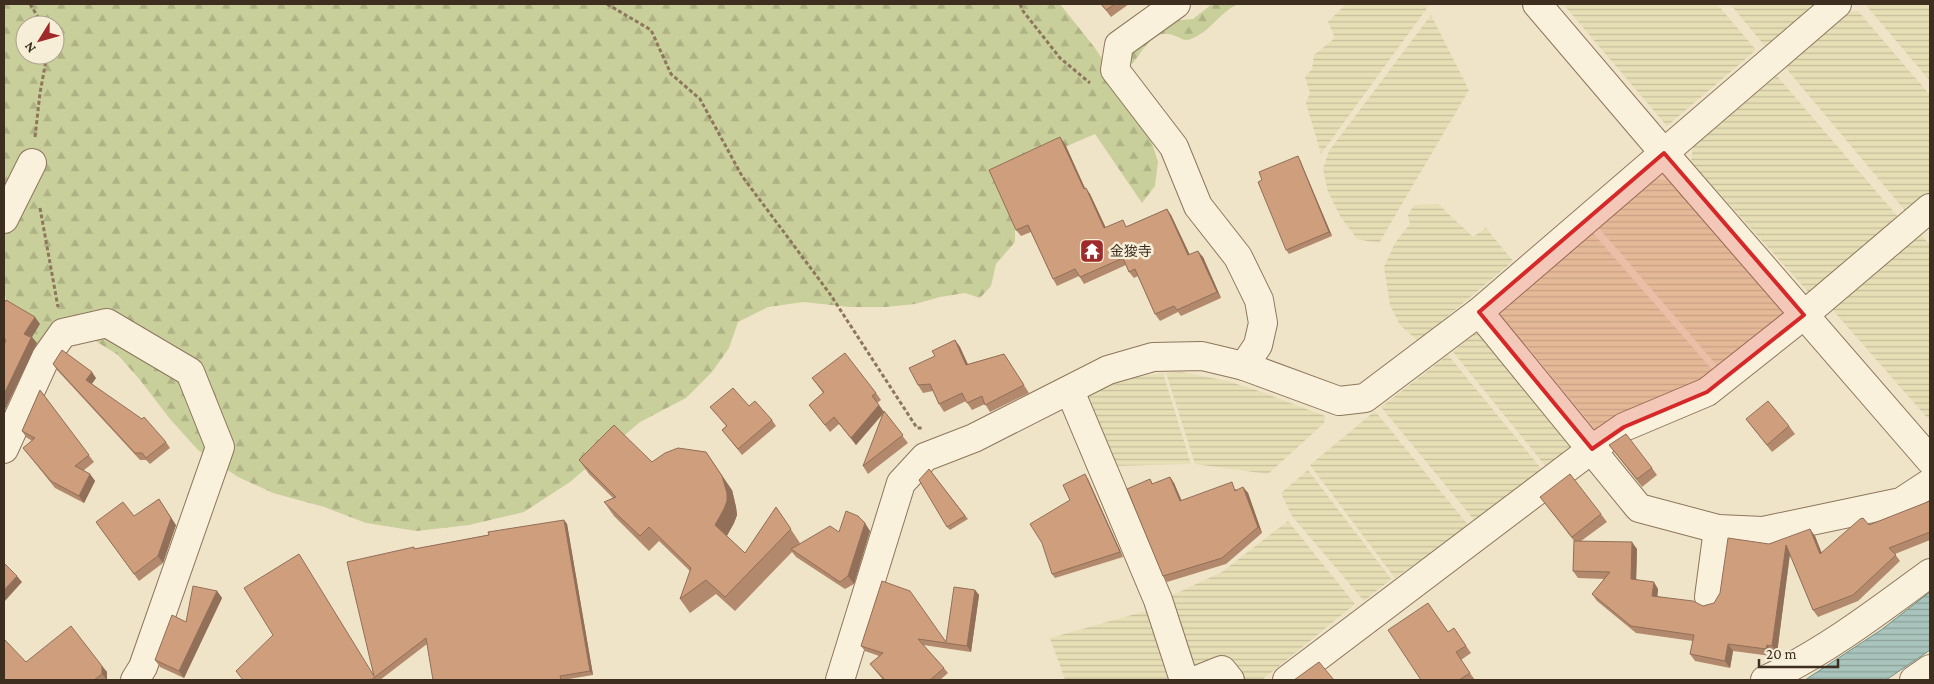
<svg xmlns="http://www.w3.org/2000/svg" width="1934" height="684" font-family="'Crimson Pro','Noto Sans JP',serif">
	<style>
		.farmland { fill: url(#farmland-rules) }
		.forest { fill: url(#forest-firs); fill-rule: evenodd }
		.water { fill: url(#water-rules); stroke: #6f938a }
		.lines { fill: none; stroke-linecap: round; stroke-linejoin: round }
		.minor-casing { stroke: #8d765c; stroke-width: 30 }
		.path { stroke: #8d765c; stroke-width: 3; stroke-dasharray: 4 2.5; stroke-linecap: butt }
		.minor { stroke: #faf1dc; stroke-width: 28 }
		.wall { fill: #b2896c }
		.shaded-wall { fill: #916f58 }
		.building { fill: #cf9f7d; stroke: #916f58 }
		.marked { fill: #d62828; fill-opacity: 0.2; stroke: #d62828; stroke-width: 4; stroke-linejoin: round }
		.labels { text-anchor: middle; stroke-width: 5; stroke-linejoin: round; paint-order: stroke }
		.poi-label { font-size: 14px; fill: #3d2e20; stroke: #f7eed8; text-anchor: start }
	</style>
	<defs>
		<pattern id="farmland-rules" width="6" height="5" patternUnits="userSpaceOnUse" patternTransform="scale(1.25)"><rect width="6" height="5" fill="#e6deb5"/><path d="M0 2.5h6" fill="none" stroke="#c6bf9b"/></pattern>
		<pattern id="forest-firs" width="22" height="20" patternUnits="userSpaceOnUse" patternTransform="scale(1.25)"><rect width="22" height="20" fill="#c9cf9b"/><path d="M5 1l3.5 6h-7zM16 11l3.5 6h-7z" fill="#aeb285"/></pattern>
		<pattern id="water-rules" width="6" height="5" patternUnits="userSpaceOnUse" patternTransform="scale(1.25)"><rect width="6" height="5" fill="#a9c4bc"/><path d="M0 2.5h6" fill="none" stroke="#8ba098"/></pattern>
	</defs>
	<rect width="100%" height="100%" fill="#f0e4c8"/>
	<g class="farmland">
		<polygon points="1346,4 1430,4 1321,154 1306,103 1310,93 1305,77 1312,69 1314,55 1335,38 1328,22"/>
		<polygon points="1563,4 1717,4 1756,50 1667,126"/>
		<polygon points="1730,4 1821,4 1777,42 1765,46"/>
		<polygon points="1865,4 1930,4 1930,81"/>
		<polygon points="1858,11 1930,95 1930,194 1907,213 1785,67 1845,12"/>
		<polygon points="1431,15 1469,90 1379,243 1357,239 1340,216 1328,192 1323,169 1329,151"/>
		<polygon points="1777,76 1900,219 1811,295 1691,162 1693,146"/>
		<polygon points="1654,179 1670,180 1786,315 1719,368 1598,227"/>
		<polygon points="1438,204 1473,237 1486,228 1513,261 1418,341 1400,325 1390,305 1384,267 1395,243 1410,224 1408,215 1414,205"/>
		<polygon points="1918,231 1930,245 1930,421 1831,308"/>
		<polygon points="1592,232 1716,374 1596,430 1498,311"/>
		<polygon points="1474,334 1488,335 1580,445 1548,469 1453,352"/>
		<polygon points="1448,355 1544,472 1475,521 1381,407"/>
		<polygon points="1182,372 1227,381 1256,390 1325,416 1324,423 1268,474 1195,464 1166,373"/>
		<polygon points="1163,373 1191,464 1111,466 1086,401 1091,392 1096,388 1132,378"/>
		<polygon points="1375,411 1469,526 1395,578 1310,465"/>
		<polygon points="1308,470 1391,579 1364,601 1292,516 1281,493"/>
		<polygon points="1288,521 1355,604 1262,680 1190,677 1164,599 1222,572"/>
		<polygon points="1146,611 1169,680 1065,680 1050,638"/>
	</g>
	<g class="forest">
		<path d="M4 4H1060L1095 48 1146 124 1158 162 1155 186 1142 203 1095 134 993 178 1015 226V242L996 264 991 286 980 298 965 293 940 297 915 304 885 307H849L804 302 768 307 738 322 729 348 712 372 686 398 640 422 570 482 524 512 469 525 417 531 366 523 324 507 273 493 238 477 198 450 170 419 140 380 118 355 94 340 69 341 39 354 17 340 10 321 4 289ZM25 25H55V55H25Z"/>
		<path d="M1212 4H1238C1220 12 1210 32 1191 39 1183 42 1180 37 1173 35 1152 28 1143 52 1132 64L1125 60 1126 48 1166 21 1193 19Z"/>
	</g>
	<polygon class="water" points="1930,592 1930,650 1886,680 1805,680 1881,630"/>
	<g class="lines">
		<defs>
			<g id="minor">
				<polyline points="1176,4 1119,45 1115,70 1174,147 1198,206 1238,257 1259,300 1263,323 1258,345 1244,366"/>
				<polyline points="1537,4 1664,153 1930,460"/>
				<polyline points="4,219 32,163"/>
				<polyline points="1479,312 1639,508 1718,529 1763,531 1901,502 1930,483"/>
				<polyline points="1070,391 1158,600 1184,680"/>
				<polyline points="4,449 46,357 63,333 107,323 190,372 220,447 143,667 135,680"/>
				<polyline points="1709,597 1718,529"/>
				<polyline points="840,680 901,483 925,457 974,438 1108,370 1153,357 1202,356 1244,366 1339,401 1365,398 1479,312 1837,4"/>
				<polyline points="1197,680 1222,670 1230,680"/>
				<polyline points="1287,680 1592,449 1624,427 1707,392 1804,315 1930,208"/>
				<path d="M1765 680C1825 652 1877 612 1930 573"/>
				<polyline points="1914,680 1930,669"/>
			</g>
		</defs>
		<use href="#minor" class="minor-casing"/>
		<g class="path">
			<polyline points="30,4 43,25"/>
			<polyline points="607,4 651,30 671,74 700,99 742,176 830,294 917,428 922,428"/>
			<polyline points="1020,4 1023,11 1060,58 1090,83"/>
			<polyline points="35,137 40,93 47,55"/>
			<polyline points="40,208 58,307"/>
		</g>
		<use href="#minor" class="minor"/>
	</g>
	<g class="wall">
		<polygon points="1101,4 1129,4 1111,17"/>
		<polygon points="1065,144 1085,188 1090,194 1106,228 1127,226 1167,209 1171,215 1190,255 1203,257 1221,298 1181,316 1178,312 1160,321 1155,314 1138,276 1134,278 1129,272 1126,265 1084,284 1079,276 1057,286 1053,279 1031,232 1021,236 1016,230"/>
		<polygon points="1300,160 1332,236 1289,254 1286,250"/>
		<polygon points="955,340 960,347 968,364 1004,354 1029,393 990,412 985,404 972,410 966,401 944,412 939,404 933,391 923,393 918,385 935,356"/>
		<polygon points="53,364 96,378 92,384 166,442 170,448 150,464 146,460 140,460 57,370"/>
		<polygon points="812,378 876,393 881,400 877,403 908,443 868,474 863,466 883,414 856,445 839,424 830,432 809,405 823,393"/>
		<polygon points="40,390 94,462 83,471 90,474 95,481 84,503 55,488 23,448 32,441 26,437 22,431"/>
		<polygon points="749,406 772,420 776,426 742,455 722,430 726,426 710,407"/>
		<polygon points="1746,419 1789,426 1795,434 1772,452"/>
		<polygon points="1609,445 1652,468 1657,475 1642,487"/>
		<polygon points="579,460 732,490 736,507 737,515 734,523 727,536 745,553 776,507 800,543 799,544 839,532 870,531 854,584 845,589 796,557 792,552 735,611 716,594 690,613 680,599 690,571 659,541 649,551 614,516 604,502 613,498 589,474"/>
		<polygon points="929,469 968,519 950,530 947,527"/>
		<polygon points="1170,477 1174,483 1182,501 1236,489 1237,490 1243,487 1248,493 1262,533 1226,564 1167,582 1163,576 1150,479 1153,484"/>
		<polygon points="1088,479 1123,557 1055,578 1052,574 1070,500"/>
		<polygon points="1540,497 1601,514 1607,522 1581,541 1637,549 1636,579 1658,589 1657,596 1703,606 1714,603 1769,544 1815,536 1821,553 1869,525 1930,501 1930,540 1895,554 1900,561 1858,601 1818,617 1813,610 1790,555 1777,653 1772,652 1771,656 1733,651 1730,668 1695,661 1690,654 1693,641 1636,633 1597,601 1592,594 1604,579 1578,578 1573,571 1574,541"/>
		<polygon points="134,516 176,525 163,563 139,581 96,522"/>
		<polygon points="564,520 567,524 593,675 563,680 427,644 380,680 243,680 273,635 374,675 415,549"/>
		<polygon points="882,581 946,642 975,590 979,595 971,652 923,645 944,668 948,673 940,680 883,680 870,664 879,656 865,651 861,646"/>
		<polygon points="217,591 222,598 184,678 160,667 155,660 186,622"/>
		<polygon points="1454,628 1471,653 1461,660 1475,680 1421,680"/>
		<polygon points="26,662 102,666 107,672 107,680 4,680"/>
	</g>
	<g class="shaded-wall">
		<polygon points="1060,137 1065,144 1088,195 1084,189"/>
		<polygon points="1298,156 1300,160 1332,236 1329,232"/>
		<polygon points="1086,188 1090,194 1109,235 1104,228"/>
		<polygon points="1167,209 1171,215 1193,262 1188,255"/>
		<polygon points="1198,251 1203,257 1221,298 1217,292"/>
		<polygon points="35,317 40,324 32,337 37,343 4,412 4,394 24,334"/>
		<polygon points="955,340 960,347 971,372 966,365"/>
		<polygon points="92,372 96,378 90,386 86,380"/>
		<polygon points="879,405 884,412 856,445 851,438"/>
		<polygon points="706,452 732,490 736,507 737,515 734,523 725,539 715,525"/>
		<polygon points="90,474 95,481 84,503 79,496"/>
		<polygon points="1085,474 1088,479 1123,557 1120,552"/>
		<polygon points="1170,477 1174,483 1184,507 1180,501"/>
		<polygon points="1243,487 1248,493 1262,533 1258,527"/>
		<polygon points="159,499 176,525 163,563 158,556"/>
		<polygon points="564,520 567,524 593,675 590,671"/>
		<polygon points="865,523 870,531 854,584 848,576"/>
		<polygon points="1810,529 1815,536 1825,561 1820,554"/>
		<polygon points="1632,542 1637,549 1636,586 1631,579"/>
		<polygon points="1786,545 1790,552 1777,653 1772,646"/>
		<polygon points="17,576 22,582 4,602 4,590"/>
		<polygon points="1654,582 1658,589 1657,602 1652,596"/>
		<polygon points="975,590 979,595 971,652 967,646"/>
		<polygon points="217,591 222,598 184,678 179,671"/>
		<polygon points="1728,644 1733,651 1730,668 1725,661"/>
		<polygon points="1767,645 1772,652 1771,656 1766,649"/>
		<polygon points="102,666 107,672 107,680 102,674"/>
	</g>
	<g class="building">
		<polygon points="1101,4 1115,4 1106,10"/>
		<polygon points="1060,137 1084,189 1086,188 1104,228 1123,220 1126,227 1167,209 1188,255 1198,251 1217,292 1177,310 1174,306 1155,314 1135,269 1129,272 1123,258 1080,277 1075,269 1053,279 1028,225 1016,230 989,170"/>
		<polygon points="1298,156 1329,232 1286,250 1258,182 1262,180 1259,172"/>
		<polygon points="6,300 35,317 24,334 30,337 32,336 4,394 4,345 6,340 4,338 4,303"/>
		<polygon points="955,340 966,365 1004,354 1024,385 985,405 982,396 967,403 962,393 939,404 930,384 918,385 909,368 935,356 932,351"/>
		<polygon points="62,350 92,372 86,380 142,419 144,417 166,442 146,458 142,453 135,453 53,364"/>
		<polygon points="845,353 876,393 872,396 879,405 851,438 834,417 825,425 809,405 824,392 812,378"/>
		<polygon points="733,388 749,406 755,401 772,420 738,449 722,430 727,426 710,407"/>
		<polygon points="40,390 89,455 75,466 90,474 79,496 51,481 23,448 35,438 22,431"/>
		<polygon points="1768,401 1789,426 1767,445 1746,419"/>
		<polygon points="884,411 903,435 863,466"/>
		<polygon points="614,425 652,462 665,453 678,448 706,452 722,476 727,493 727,501 724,509 715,525 745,553 776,507 791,529 725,597 706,580 680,599 691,568 649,527 640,536 604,502 616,497 579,460"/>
		<polygon points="1626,434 1652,468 1637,479 1609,445"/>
		<polygon points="929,469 965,516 947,527 919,480"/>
		<polygon points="1085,474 1120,552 1052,574 1042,543 1030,524 1070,500 1063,485"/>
		<polygon points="1570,474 1601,514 1572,537 1540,497"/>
		<polygon points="1170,477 1180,501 1232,482 1235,491 1243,487 1258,527 1222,558 1163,576 1127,489 1150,479 1152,484"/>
		<polygon points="159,499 171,518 158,556 134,574 96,522 123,502 134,516"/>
		<polygon points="1930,501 1930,532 1889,548 1896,555 1853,595 1813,610 1786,545 1772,646 1767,645 1766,649 1728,644 1725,661 1690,654 1694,635 1631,626 1592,594 1610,572 1573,571 1574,541 1632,542 1631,579 1654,582 1652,596 1693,601 1703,606 1714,603 1720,593 1728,538 1769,544 1810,529 1820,554 1860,519 1863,518 1869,525"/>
		<polygon points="846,511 858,516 865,523 848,576 840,582 791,549 830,526 839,532"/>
		<polygon points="564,520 590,671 560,676 561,680 433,680 426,638 371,680 243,680 236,671 273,635 244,588 299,554 374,676 347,562 414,547 414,549 489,535 488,532"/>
		<polygon points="4,563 17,576 4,590"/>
		<polygon points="882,581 910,591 946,642 954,587 975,590 967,646 918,639 944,668 930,680 885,680 870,664 883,653 861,646"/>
		<polygon points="193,586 217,591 179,671 155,660 172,615 186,622"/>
		<polygon points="1428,603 1448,632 1454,628 1466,646 1456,652 1470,673 1459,680 1421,680 1388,630"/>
		<polygon points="71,626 102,666 102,674 94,680 4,680 4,639 26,662"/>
		<polygon points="1319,662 1334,680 1294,680"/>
	</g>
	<path class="marked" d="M1664 153 1804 315 1707 392 1624 427 1592 449 1479 312Z"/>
	<defs>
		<symbol id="temple-square" viewBox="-11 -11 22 22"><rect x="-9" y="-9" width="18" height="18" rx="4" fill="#9e2a2b" stroke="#f7eed8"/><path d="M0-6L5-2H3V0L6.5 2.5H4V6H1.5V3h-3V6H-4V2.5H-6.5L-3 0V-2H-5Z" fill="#fff"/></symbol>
	</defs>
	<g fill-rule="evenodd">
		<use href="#temple-square" x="1078" y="237" width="28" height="28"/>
	</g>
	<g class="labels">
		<g class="poi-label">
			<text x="1110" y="256">金狻寺</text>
		</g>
	</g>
	<rect width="1934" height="684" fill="none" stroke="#3d2e20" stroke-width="10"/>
	<g transform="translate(40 40) rotate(233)"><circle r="24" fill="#f7eed8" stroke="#ada18e"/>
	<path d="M0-4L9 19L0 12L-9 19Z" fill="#9e2a2b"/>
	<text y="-8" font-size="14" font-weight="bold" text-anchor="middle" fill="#3d2e20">N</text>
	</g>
	<path d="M1759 659v8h79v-8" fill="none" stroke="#3d2e20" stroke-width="2.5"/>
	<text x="1766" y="659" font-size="15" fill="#3d2e20" stroke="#f7eed8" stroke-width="4" paint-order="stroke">20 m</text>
</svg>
